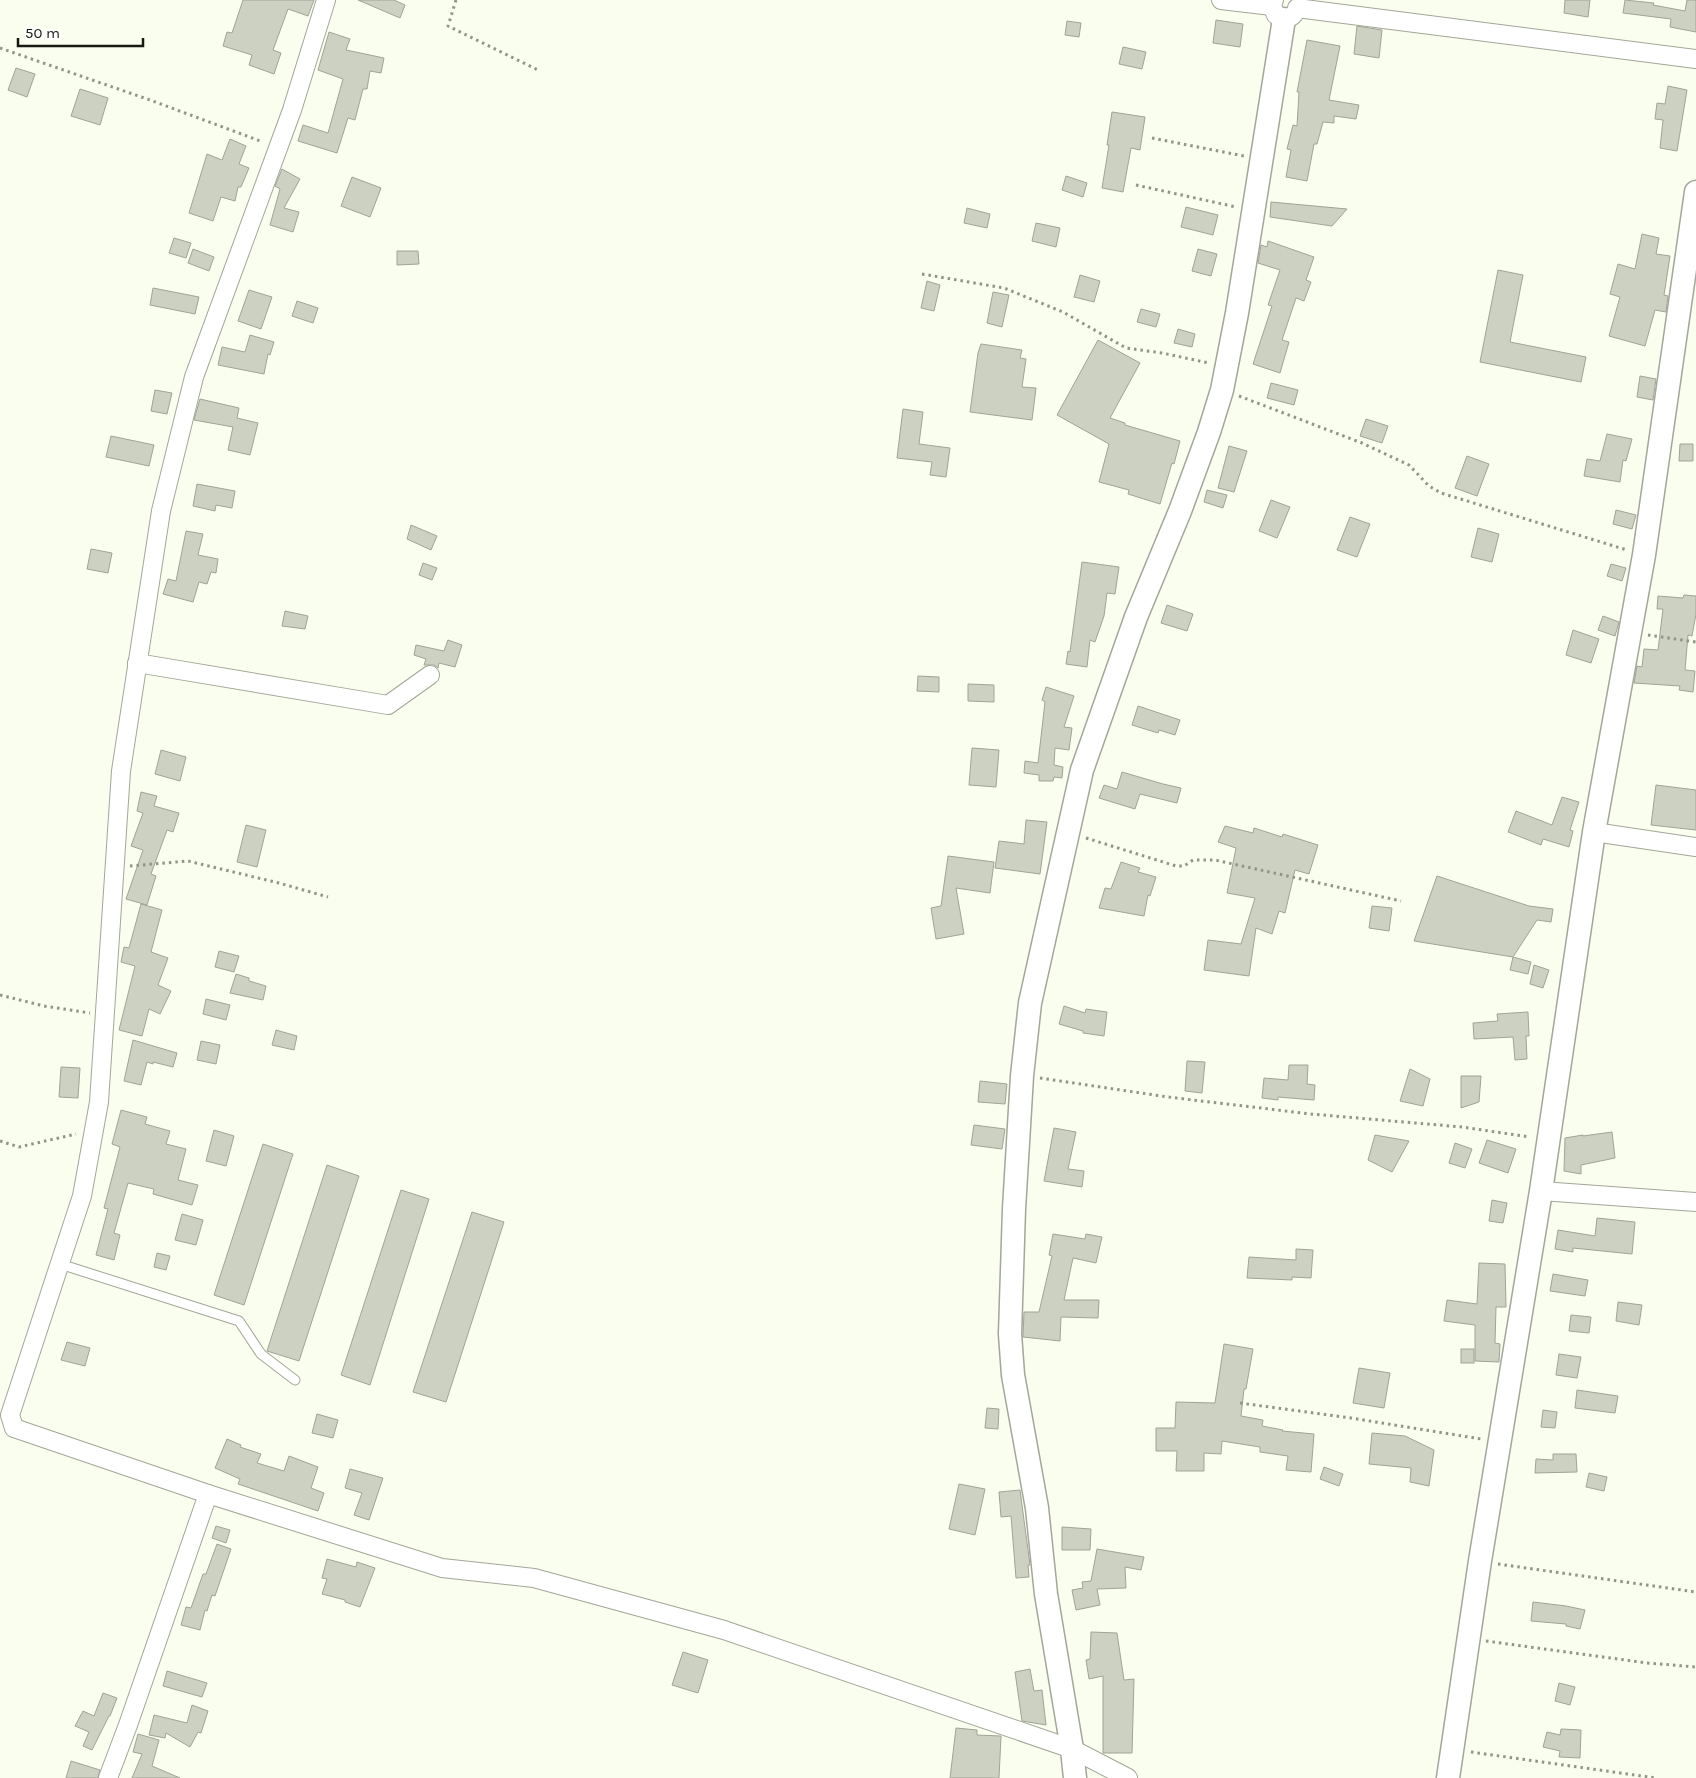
<svg xmlns="http://www.w3.org/2000/svg" width="1696" height="1778" font-family="Karla,sans-serif">
	<style>
		.building { fill: #cdd1c2; stroke: #a0a496 }
		.lines { fill: none; stroke-linecap: round; stroke-linejoin: round }
		.service-casing { stroke: #a3a698; stroke-width: 11 }
		.minor-casing { stroke: #a3a698; stroke-width: 20 }
		.tertiary-casing { stroke: #a3a698; stroke-width: 25 }
		.path { stroke: #919489; stroke-width: 3; stroke-dasharray: 2.5 4; stroke-linecap: butt }
		.service { stroke: #fff; stroke-width: 9 }
		.minor { stroke: #fff; stroke-width: 18 }
		.tertiary { stroke: #fff; stroke-width: 22 }
	</style>
	<rect width="100%" height="100%" fill="#fafeef"/>
	<g class="building">
		<polygon points="243,0 314,0 308,16 288,9 273,50 281,53 274,74 249,65 252,55 223,46 227,32 232,33"/>
		<polygon points="358,0 394,0 405,5 400,18"/>
		<polygon points="1565,0 1590,0 1588,17 1564,13"/>
		<polygon points="1625,0 1654,3 1653,5 1685,11 1687,0 1696,0 1696,32 1670,27 1671,19 1623,13"/>
		<polygon points="1216,20 1243,24 1240,47 1213,43"/>
		<polygon points="1067,21 1081,23 1079,37 1065,35"/>
		<polygon points="1357,26 1382,30 1379,58 1354,54"/>
		<polygon points="329,32 350,39 346,50 384,58 381,73 370,71 367,89 363,89 355,120 348,118 337,153 298,141 303,125 328,133 343,79 318,70"/>
		<polygon points="1307,40 1340,46 1329,100 1359,105 1356,119 1334,116 1334,123 1323,122 1317,144 1314,144 1307,181 1286,177 1291,150 1287,149 1293,125 1297,126 1299,92 1297,92"/>
		<polygon points="1123,47 1146,52 1142,69 1119,64"/>
		<polygon points="16,68 35,74 27,97 8,90"/>
		<polygon points="1668,86 1687,90 1677,151 1660,148 1663,120 1655,119 1657,103 1665,104"/>
		<polygon points="80,89 108,98 100,125 71,116"/>
		<polygon points="1112,112 1145,117 1140,150 1131,148 1123,192 1102,188 1109,145 1107,145"/>
		<polygon points="230,139 246,146 239,164 249,168 241,187 238,187 235,201 221,197 213,221 189,213 207,154 222,160"/>
		<polygon points="282,169 300,179 284,208 299,212 293,232 270,225 280,189 275,186"/>
		<polygon points="1066,176 1087,183 1083,197 1062,190"/>
		<polygon points="352,177 381,188 370,217 341,206"/>
		<polygon points="1271,202 1347,209 1332,226 1270,217"/>
		<polygon points="1186,207 1218,215 1213,235 1181,227"/>
		<polygon points="967,208 990,214 987,228 964,223"/>
		<polygon points="1036,223 1060,228 1056,247 1032,241"/>
		<polygon points="1642,234 1659,238 1656,254 1670,256 1664,295 1668,296 1666,312 1655,310 1645,346 1609,336 1620,297 1610,294 1618,264 1635,269"/>
		<polygon points="174,238 191,243 186,258 169,253"/>
		<polygon points="1268,241 1314,257 1306,280 1311,282 1304,301 1296,298 1282,340 1289,342 1280,373 1253,364 1272,306 1268,305 1280,270 1258,263 1261,245 1267,247"/>
		<polygon points="193,249 214,257 209,271 188,263"/>
		<polygon points="1198,249 1217,254 1211,276 1192,271"/>
		<polygon points="397,251 418,251 419,264 397,265"/>
		<polygon points="1498,270 1523,275 1510,342 1586,357 1581,382 1480,362"/>
		<polygon points="1080,275 1100,281 1094,302 1074,297"/>
		<polygon points="927,281 940,285 934,311 921,308"/>
		<polygon points="153,288 199,297 195,314 150,305"/>
		<polygon points="249,290 272,297 261,329 238,321"/>
		<polygon points="993,292 1009,295 1002,327 987,323"/>
		<polygon points="297,301 318,308 313,323 292,316"/>
		<polygon points="1141,309 1160,314 1156,327 1137,322"/>
		<polygon points="1178,329 1195,334 1192,347 1174,343"/>
		<polygon points="250,335 274,342 270,355 268,354 264,374 218,365 222,347 245,352"/>
		<polygon points="1098,340 1140,363 1110,418 1125,423 1125,425 1180,441 1174,464 1172,463 1160,504 1128,494 1129,490 1099,482 1109,444 1057,415"/>
		<polygon points="981,344 1022,350 1020,358 1026,359 1022,387 1036,388 1032,420 970,412 978,353"/>
		<polygon points="1640,376 1656,379 1653,400 1637,397"/>
		<polygon points="1271,383 1298,390 1294,405 1267,398"/>
		<polygon points="155,390 172,393 167,414 151,411"/>
		<polygon points="200,399 239,408 237,418 258,423 250,455 228,450 233,427 194,420"/>
		<polygon points="903,409 923,412 919,444 950,448 946,477 930,475 932,462 897,458"/>
		<polygon points="1366,419 1388,426 1382,443 1360,436"/>
		<polygon points="1607,434 1632,439 1626,461 1623,460 1620,482 1584,476 1587,459 1600,461"/>
		<polygon points="111,436 154,445 149,466 106,457"/>
		<polygon points="1680,444 1693,444 1693,461 1679,461"/>
		<polygon points="1229,446 1247,451 1234,492 1218,488"/>
		<polygon points="1467,456 1489,464 1477,496 1455,488"/>
		<polygon points="197,484 235,491 232,508 216,505 215,511 193,506"/>
		<polygon points="1207,490 1227,495 1223,508 1204,502"/>
		<polygon points="1271,500 1290,507 1277,538 1259,531"/>
		<polygon points="1616,510 1636,515 1632,529 1613,524"/>
		<polygon points="1350,517 1370,524 1357,557 1337,550"/>
		<polygon points="411,525 437,536 431,550 407,539"/>
		<polygon points="1478,528 1499,534 1492,562 1471,557"/>
		<polygon points="186,531 203,534 198,555 218,559 216,573 211,572 207,584 199,582 193,602 163,594 168,579 176,581"/>
		<polygon points="91,549 112,553 108,573 87,569"/>
		<polygon points="1082,562 1119,567 1115,594 1107,593 1104,616 1095,642 1090,640 1087,667 1066,664 1068,651 1070,652"/>
		<polygon points="423,563 437,568 432,580 419,575"/>
		<polygon points="1611,564 1626,568 1622,581 1607,576"/>
		<polygon points="1684,595 1696,596 1696,614 1692,636 1688,635 1685,670 1695,671 1693,692 1679,690 1680,686 1634,683 1637,666 1642,667 1644,649 1658,650 1663,609 1657,609 1658,596 1683,598"/>
		<polygon points="1167,605 1193,614 1187,631 1161,623"/>
		<polygon points="285,611 308,616 305,629 282,626"/>
		<polygon points="1603,616 1619,622 1615,636 1598,630"/>
		<polygon points="1573,630 1599,639 1591,663 1566,655"/>
		<polygon points="448,640 462,645 455,667 439,663 438,668 434,665 424,665 426,659 414,655 416,645 444,651"/>
		<polygon points="918,676 939,677 939,692 917,691"/>
		<polygon points="968,684 994,685 994,702 968,701"/>
		<polygon points="1046,687 1074,696 1064,727 1072,728 1069,750 1055,748 1054,765 1063,767 1062,778 1054,777 1053,781 1039,781 1039,775 1024,773 1025,761 1038,763 1045,702 1042,700"/>
		<polygon points="1138,706 1180,720 1175,735 1159,730 1158,733 1132,725"/>
		<polygon points="972,748 999,750 996,787 969,785"/>
		<polygon points="161,750 186,757 180,781 155,774"/>
		<polygon points="1122,772 1163,784 1181,788 1177,803 1140,794 1135,809 1099,798 1104,785 1117,789"/>
		<polygon points="1656,785 1696,790 1696,830 1651,825"/>
		<polygon points="141,792 157,796 154,806 179,813 173,832 167,830 151,874 156,876 147,905 126,899 143,850 131,846 143,813 137,811"/>
		<polygon points="1562,797 1579,802 1570,830 1573,831 1569,847 1543,839 1541,845 1508,832 1516,811 1552,825"/>
		<polygon points="1026,820 1047,822 1040,874 995,868 999,841 1024,844"/>
		<polygon points="246,825 266,830 257,867 237,862"/>
		<polygon points="1225,826 1253,833 1254,828 1282,837 1283,834 1318,845 1309,874 1295,870 1285,913 1279,911 1272,934 1256,928 1249,976 1204,970 1208,940 1241,944 1255,898 1227,893 1236,848 1218,842"/>
		<polygon points="948,856 994,862 990,893 956,888 964,934 936,939 931,908 941,906"/>
		<polygon points="1121,862 1140,868 1138,872 1156,877 1150,896 1148,895 1144,916 1099,908 1105,888 1111,889"/>
		<polygon points="1437,876 1529,906 1553,909 1551,922 1537,920 1513,957 1414,941"/>
		<polygon points="141,904 162,910 151,952 168,958 158,985 171,991 160,1014 149,1009 142,1036 119,1030 135,966 121,962 124,947 129,948"/>
		<polygon points="1372,906 1392,908 1389,931 1369,928"/>
		<polygon points="219,951 239,956 234,972 215,967"/>
		<polygon points="1513,957 1531,962 1528,974 1510,970"/>
		<polygon points="1534,965 1549,970 1543,988 1530,984"/>
		<polygon points="236,974 249,978 249,981 266,986 263,1000 230,993"/>
		<polygon points="206,999 230,1005 226,1020 203,1014"/>
		<polygon points="1064,1006 1085,1013 1086,1009 1107,1012 1104,1036 1083,1033 1083,1031 1059,1024"/>
		<polygon points="1528,1012 1529,1036 1526,1036 1527,1059 1515,1060 1513,1037 1474,1039 1473,1023 1498,1021 1497,1014"/>
		<polygon points="276,1030 297,1036 294,1050 272,1045"/>
		<polygon points="133,1040 177,1053 173,1067 153,1062 153,1064 147,1062 141,1085 124,1081"/>
		<polygon points="201,1041 220,1045 216,1064 197,1060"/>
		<polygon points="1187,1061 1205,1062 1202,1093 1185,1091"/>
		<polygon points="1289,1065 1308,1065 1307,1084 1315,1085 1314,1100 1278,1097 1278,1100 1262,1098 1264,1078 1288,1080"/>
		<polygon points="61,1067 80,1068 78,1098 59,1097"/>
		<polygon points="1410,1069 1430,1079 1423,1106 1400,1101"/>
		<polygon points="1461,1076 1481,1076 1479,1102 1461,1108"/>
		<polygon points="980,1081 1007,1084 1005,1104 978,1102"/>
		<polygon points="121,1110 147,1117 145,1124 170,1131 166,1144 186,1149 178,1180 198,1185 192,1205 153,1194 154,1189 128,1183 114,1233 120,1235 114,1260 96,1255 108,1209 104,1208 120,1147 112,1144"/>
		<polygon points="974,1125 1005,1129 1002,1149 971,1145"/>
		<polygon points="1054,1128 1076,1132 1068,1169 1084,1171 1082,1187 1044,1181"/>
		<polygon points="214,1130 234,1136 226,1166 206,1161"/>
		<polygon points="1612,1132 1615,1158 1581,1165 1581,1174 1564,1171 1565,1138 1583,1135 1583,1136"/>
		<polygon points="1375,1135 1409,1141 1392,1172 1368,1160"/>
		<polygon points="1487,1140 1516,1149 1508,1173 1479,1163"/>
		<polygon points="1455,1143 1472,1149 1465,1168 1449,1163"/>
		<polygon points="263,1144 293,1154 244,1305 214,1295"/>
		<polygon points="327,1165 359,1176 299,1361 267,1351"/>
		<polygon points="401,1190 429,1199 370,1385 341,1375"/>
		<polygon points="1492,1200 1507,1203 1503,1223 1489,1221"/>
		<polygon points="472,1212 504,1222 446,1402 413,1392"/>
		<polygon points="182,1214 203,1220 196,1245 175,1240"/>
		<polygon points="1597,1218 1635,1222 1632,1254 1573,1248 1573,1252 1555,1249 1558,1230 1595,1236"/>
		<polygon points="1053,1234 1085,1239 1086,1234 1102,1237 1096,1263 1073,1258 1064,1300 1099,1300 1098,1318 1061,1317 1060,1341 1023,1337 1024,1312 1039,1312 1052,1256 1049,1255"/>
		<polygon points="1296,1249 1313,1250 1311,1278 1292,1277 1292,1280 1247,1278 1249,1257 1296,1260"/>
		<polygon points="157,1253 170,1256 166,1270 154,1267"/>
		<polygon points="1479,1263 1505,1264 1506,1307 1496,1307 1495,1343 1500,1344 1499,1362 1475,1361 1475,1325 1444,1321 1447,1300 1477,1304"/>
		<polygon points="1553,1274 1588,1280 1585,1296 1550,1291"/>
		<polygon points="1618,1302 1642,1305 1639,1325 1616,1321"/>
		<polygon points="1571,1315 1591,1317 1589,1333 1569,1331"/>
		<polygon points="67,1342 90,1348 85,1366 61,1360"/>
		<polygon points="1224,1344 1253,1349 1246,1389 1244,1389 1241,1416 1263,1420 1262,1426 1283,1430 1282,1431 1314,1434 1311,1472 1286,1470 1288,1456 1260,1452 1260,1447 1222,1441 1221,1454 1204,1453 1204,1471 1176,1471 1177,1451 1156,1451 1156,1428 1175,1428 1176,1402 1215,1403"/>
		<rect x="1461" y="1349" width="13" height="14"/>
		<polygon points="1559,1354 1581,1357 1577,1378 1556,1375"/>
		<polygon points="1359,1368 1390,1373 1384,1408 1353,1403"/>
		<polygon points="1577,1390 1618,1396 1615,1413 1575,1408"/>
		<polygon points="987,1408 999,1409 998,1429 985,1428"/>
		<polygon points="1543,1410 1557,1412 1555,1428 1541,1427"/>
		<polygon points="317,1414 338,1420 333,1438 312,1433"/>
		<polygon points="1372,1433 1405,1436 1434,1450 1429,1486 1410,1482 1411,1468 1369,1464"/>
		<polygon points="227,1439 241,1445 240,1447 261,1454 257,1463 284,1471 289,1456 318,1467 311,1488 324,1493 318,1511 238,1484 240,1479 215,1468"/>
		<polygon points="1553,1454 1576,1454 1577,1472 1535,1473 1536,1459 1553,1460"/>
		<polygon points="1324,1467 1343,1474 1339,1486 1320,1479"/>
		<polygon points="350,1469 383,1478 369,1520 354,1515 362,1493 345,1488"/>
		<polygon points="1589,1473 1607,1477 1604,1491 1586,1487"/>
		<polygon points="959,1484 985,1489 975,1535 949,1529"/>
		<polygon points="1020,1490 1030,1565 1028,1565 1029,1577 1016,1578 1011,1516 1001,1517 999,1492"/>
		<polygon points="216,1526 230,1530 226,1543 212,1538"/>
		<polygon points="1062,1527 1091,1529 1090,1550 1062,1550"/>
		<polygon points="217,1544 231,1549 215,1596 212,1595 207,1611 205,1610 200,1630 181,1625 186,1607 191,1608 203,1574 206,1574"/>
		<polygon points="1097,1549 1144,1557 1141,1570 1125,1567 1126,1588 1097,1589 1100,1605 1076,1610 1072,1590 1083,1588 1082,1582 1091,1581"/>
		<polygon points="327,1559 356,1567 357,1562 375,1568 360,1607 345,1602 345,1600 322,1594 327,1579 322,1578"/>
		<polygon points="1533,1602 1566,1606 1585,1610 1580,1629 1566,1626 1566,1624 1531,1621"/>
		<polygon points="1091,1632 1117,1633 1124,1680 1134,1679 1132,1753 1103,1753 1103,1676 1089,1679 1086,1660 1090,1659"/>
		<polygon points="683,1652 708,1660 698,1693 672,1685"/>
		<polygon points="1030,1669 1034,1691 1042,1690 1046,1725 1022,1721 1015,1672"/>
		<polygon points="167,1671 207,1683 202,1697 163,1686"/>
		<polygon points="1559,1683 1575,1687 1570,1705 1555,1701"/>
		<polygon points="103,1693 117,1698 110,1716 109,1716 92,1750 83,1746 89,1732 75,1726 83,1711 94,1716"/>
		<polygon points="192,1705 208,1711 201,1733 198,1732 190,1747 166,1733 165,1738 149,1735 154,1715 187,1723"/>
		<polygon points="956,1728 977,1730 977,1735 1001,1736 999,1778 950,1778"/>
		<polygon points="1561,1729 1581,1730 1580,1758 1559,1757 1560,1751 1543,1747 1547,1732 1560,1735"/>
		<polygon points="138,1734 159,1740 152,1766 180,1778 132,1778 142,1754 133,1752"/>
		<polygon points="71,1761 100,1770 98,1778 66,1778"/>
	</g>
	<g class="lines">
		<defs>
			<polyline id="service" points="60,1264 239,1321 261,1354 295,1380"/>
			<g id="minor">
				<polyline points="326,0 292,110 194,377 161,511 121,771 99,1102 82,1196 10,1415 14,1428 208,1494 442,1568 534,1578 724,1630 1072,1749 1128,1778"/>
				<polyline points="1221,0 1272,6"/>
				<path d="M1274 0 1272 6 1276 15C1282 19 1289 20 1294 14"/>
				<polyline points="1297,8 1696,59"/>
				<polyline points="137,663 388,705 430,675"/>
				<polyline points="1594,832 1696,847"/>
				<polyline points="1541,1191 1696,1202"/>
				<polyline points="108,1778 128,1725 208,1494"/>
			</g>
			<g id="tertiary">
				<polyline points="1075,1778 1072,1749 1046,1594 1037,1508 1013,1375 1010,1334 1014,1209 1022,1076 1030,1003 1082,770 1136,617 1180,511 1209,432 1222,390 1237,313 1284,19"/>
				<polyline points="1448,1778 1480,1561 1541,1191 1594,832 1644,555 1696,192"/>
			</g>
		</defs>
		<use href="#service" class="service-casing"/>
		<use href="#minor" class="minor-casing"/>
		<use href="#tertiary" class="tertiary-casing"/>
		<g class="path">
			<polyline points="456,0 448,26 538,70"/>
			<polyline points="0,48 150,100 263,142"/>
			<polyline points="1152,138 1244,156"/>
			<polyline points="1136,185 1236,207"/>
			<polyline points="922,274 1004,288 1063,312 1126,348 1162,353 1209,363"/>
			<polyline points="1239,396 1362,443 1409,465 1429,486 1441,493 1627,550"/>
			<polyline points="1648,635 1696,642"/>
			<polyline points="1086,838 1176,866 1184,866 1193,860 1215,860 1401,901"/>
			<polyline points="130,866 188,861 279,883 328,897"/>
			<polyline points="0,995 44,1006 90,1013"/>
			<polyline points="1040,1078 1168,1097 1311,1114 1462,1127 1530,1137"/>
			<polyline points="0,1141 19,1147 76,1134"/>
			<polyline points="1240,1403 1351,1418 1481,1439"/>
			<polyline points="1498,1564 1696,1592"/>
			<polyline points="1486,1641 1647,1663 1696,1667"/>
			<polyline points="1471,1752 1656,1778"/>
		</g>
		<use href="#service" class="service"/>
		<use href="#minor" class="minor"/>
		<use href="#tertiary" class="tertiary"/>
	</g>
	<path d="M18 38v8h125v-8" fill="none" stroke="#171913" stroke-width="2.5"/>
	<text x="25" y="38" font-size="15" fill="#171913" stroke="#ffffff" stroke-width="4" paint-order="stroke">50 m</text>
</svg>
